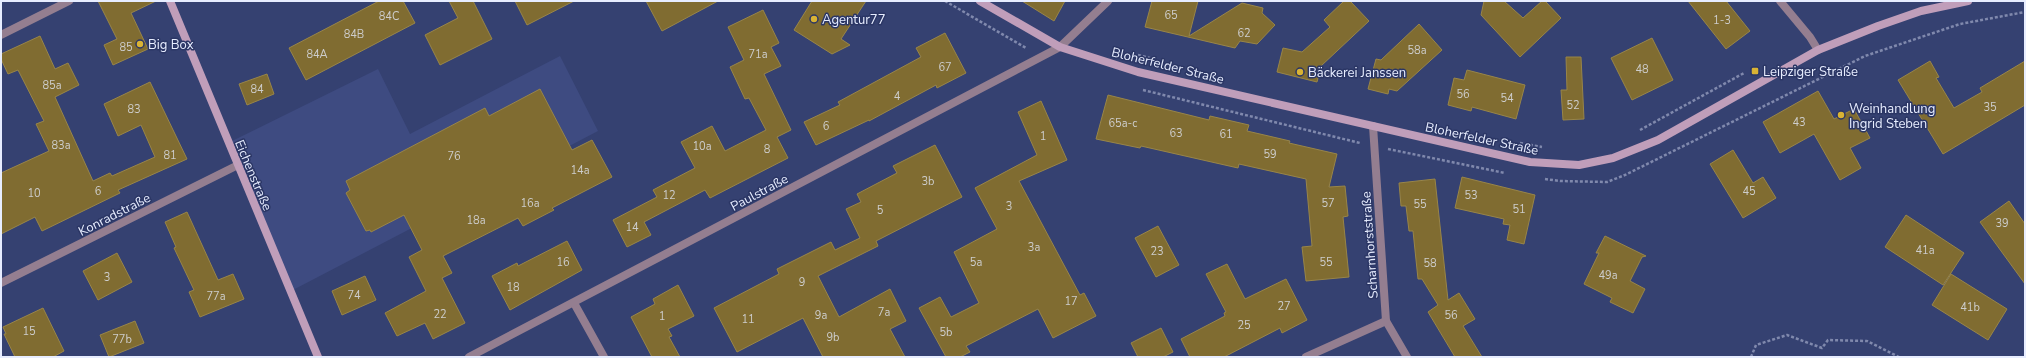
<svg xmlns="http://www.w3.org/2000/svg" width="2026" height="358" font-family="'Nunito Sans',sans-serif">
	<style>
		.built { fill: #3e4b81 }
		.building { fill: #806c31; stroke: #988549 }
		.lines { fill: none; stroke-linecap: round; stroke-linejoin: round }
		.path { stroke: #8089ad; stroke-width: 2.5; stroke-dasharray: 3 2; stroke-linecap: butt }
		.lane { stroke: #947e90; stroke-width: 8 }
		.street { stroke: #947e90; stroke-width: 8 }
		.secondary { stroke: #c09eba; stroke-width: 8 }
		.poi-dot { fill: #d9b334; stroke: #2b3665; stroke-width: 1.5 }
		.labels { text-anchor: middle; stroke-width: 3; stroke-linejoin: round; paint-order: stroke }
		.number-label { font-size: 11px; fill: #cdcdcc }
		.poi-label { font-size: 13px; fill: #e7edff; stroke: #2b3665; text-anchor: start }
		.street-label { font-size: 13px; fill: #e7edff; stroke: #2b3665 }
	</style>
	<rect width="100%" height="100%" fill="#354171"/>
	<polygon class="built" points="560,56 598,131 291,291 228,143 378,69 410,134"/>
	<g class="building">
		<polygon points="98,1 156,1 131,13 148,49 113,65 104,45 117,39"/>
		<polygon points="379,1 403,1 415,23 306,80 289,48"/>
		<polygon points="449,1 473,1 492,39 440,65 425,35 458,18"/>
		<polygon points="515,1 574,1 527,25"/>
		<polygon points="646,1 718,1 662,31"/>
		<polygon points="812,1 866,1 841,39 850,45 832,54 794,30"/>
		<polygon points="1022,1 1065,1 1054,21"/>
		<polygon points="1152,1 1198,1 1189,36 1242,3 1263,8 1262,13 1275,25 1257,44 1240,41 1235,48 1145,27"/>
		<polygon points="1344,1 1350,1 1369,21 1321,66 1317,82 1277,72 1283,48 1302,52 1330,27 1324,20"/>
		<polygon points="1484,1 1504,1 1523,18 1542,1 1545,1 1561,18 1520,57 1481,15"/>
		<polygon points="1688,1 1726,1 1750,31 1726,49"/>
		<polygon points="763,10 779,43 771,47 781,66 764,74 791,130 777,137 788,158 710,198 705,190 644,222 651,235 627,247 613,220 657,197 653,190 695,168 681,142 712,126 725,151 766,130 749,98 745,99 730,67 744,60 728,27"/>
		<polygon points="1419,24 1442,50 1397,91 1389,89 1388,94 1368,89 1376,59 1381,60"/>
		<polygon points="945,33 966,73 937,88 936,85 869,121 869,120 816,145 804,122 840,105 838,102 921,57 916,48"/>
		<polygon points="40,36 55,69 68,63 79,85 55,97 93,181 110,173 112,176 155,157 141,125 118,136 104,104 150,82 187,159 118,190 120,193 42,231 35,217 1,234 1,173 49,151 36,124 44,121 18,70 8,74 1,59 1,54"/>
		<polygon points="1652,38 1673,80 1632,100 1611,58"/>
		<polygon points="1566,57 1581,57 1584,119 1563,120 1561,90 1567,90"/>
		<polygon points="1930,61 1939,77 1936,78 1954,108 1982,92 1980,88 2025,61 2025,105 1943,154 1898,80"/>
		<polygon points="1467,70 1525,85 1516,119 1472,107 1471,111 1448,105 1454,78 1464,80"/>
		<polygon points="267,74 274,94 247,105 239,84"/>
		<polygon points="540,89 572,150 592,140 612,177 552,208 554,210 523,226 518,218 443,256 452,273 442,278 465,323 433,339 425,323 397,336 385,313 426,291 409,257 422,250 404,215 371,232 370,230 366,231 346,193 350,190 346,181 485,108 489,116"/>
		<polygon points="1818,91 1834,119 1854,109 1870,138 1850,148 1861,168 1840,180 1814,134 1780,153 1763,122"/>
		<polygon points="1108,95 1209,120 1210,116 1249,125 1247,131 1290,141 1289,143 1337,154 1329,187 1345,186 1348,216 1343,217 1349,277 1306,281 1302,247 1312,246 1306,179 1239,164 1238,168 1141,146 1140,148 1096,139"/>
		<polygon points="1041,101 1067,160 1019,181 1080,295 1084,293 1096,316 1053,338 1038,309 966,346 970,352 960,357 946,357 919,308 940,297 951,317 979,303 954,252 997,229 975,188 1037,155 1018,112"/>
		<polygon points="935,145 962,197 876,241 878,246 818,276 839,317 890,289 906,321 890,329 905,357 823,357 803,318 737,352 714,308 779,274 777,269 831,242 835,250 860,238 846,209 861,202 857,194 897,173 893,166"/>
		<polygon points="1733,150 1753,183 1763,177 1776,198 1743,218 1710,164"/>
		<polygon points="1462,177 1535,195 1524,244 1507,240 1510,225 1503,224 1504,219 1455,208"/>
		<polygon points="1435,179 1448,300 1459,293 1475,319 1463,326 1482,357 1455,357 1428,312 1438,305 1422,279 1418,279 1413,231 1409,231 1406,206 1401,206 1399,183"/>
		<polygon points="2009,201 2025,224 2025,284 1980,222"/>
		<polygon points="187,212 218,280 233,274 244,299 200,317 189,292 194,290 174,248 176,247 165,222"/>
		<polygon points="1906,215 1964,253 1943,285 1885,247"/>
		<polygon points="1158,226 1179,265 1156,277 1135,238"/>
		<polygon points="1605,236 1646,256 1642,257 1630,281 1645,289 1633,313 1610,302 1612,298 1584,284 1599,253 1596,253"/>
		<polygon points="567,241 582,270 510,310 492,276 517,263 518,266"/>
		<polygon points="117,253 132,282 98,300 83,271"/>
		<polygon points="1227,264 1245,299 1286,279 1307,320 1282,333 1280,328 1224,357 1190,357 1181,339 1225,316 1224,313 1226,312 1206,274"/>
		<polygon points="1951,274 2007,309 1988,340 1932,305"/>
		<polygon points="365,276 376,300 342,315 332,291"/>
		<polygon points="678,285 694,316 668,329 672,336 669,337 680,357 652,357 631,317 655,304 653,299"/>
		<polygon points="43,308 64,351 53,357 15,357 4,334 6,334 3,327"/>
		<polygon points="135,321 144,343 109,357 100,335"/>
		<polygon points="1161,328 1173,352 1163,357 1138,357 1131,343"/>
	</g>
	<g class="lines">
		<g class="path">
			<polyline points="945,1 1026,48"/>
			<polyline points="1138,55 1150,58"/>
			<polyline points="1143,90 1360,143"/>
			<polyline points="1640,130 1744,73"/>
			<polyline points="1520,143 1542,147"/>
			<polyline points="1388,149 1505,173"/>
			<polyline points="1545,179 1560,181 1607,182 1625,175 1865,56 1960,24 2025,12"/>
			<polyline points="1751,357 1756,345 1787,335 1822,348 1828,340 1867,341 1899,357"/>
		</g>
		<polyline class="lane" points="1,35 69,1"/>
		<g class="street">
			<polyline points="1780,1 1810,37 1818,50"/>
			<polyline points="1373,126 1386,321 1407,357"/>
			<polyline points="1,283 238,165"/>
			<polyline points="574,303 604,357"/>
			<polyline points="469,357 1060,47 1108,1"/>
			<polyline points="1306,357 1386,321"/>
		</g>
		<g class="secondary">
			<polyline points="170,1 318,357"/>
			<polyline points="980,1 1060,47 1138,72 1530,162 1579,165 1613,158 1658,140 1818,50 1878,26 1921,11 1968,1"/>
		</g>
	</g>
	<g class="poi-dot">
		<circle cx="814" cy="19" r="4"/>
		<circle cx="140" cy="44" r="4"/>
		<rect x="1751" y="67" width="8" height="8" rx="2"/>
		<circle cx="1300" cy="72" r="4"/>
		<circle cx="1841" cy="115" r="4"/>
	</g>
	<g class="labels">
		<g class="number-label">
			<text x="1171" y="19">65</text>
			<text x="389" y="20">84C</text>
			<text x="1722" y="24">1-3</text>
			<text x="1244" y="37">62</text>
			<text x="354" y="38">84B</text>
			<text x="126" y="51">85</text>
			<text x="1417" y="54">58a</text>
			<text x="317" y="58">84A</text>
			<text x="758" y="58">71a</text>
			<text x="945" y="71">67</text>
			<text x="1642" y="73">48</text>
			<text x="52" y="89">85a</text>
			<text x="257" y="93">84</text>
			<text x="1463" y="98">56</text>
			<text x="897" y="100">4</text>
			<text x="1507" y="102">54</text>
			<text x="1573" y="109">52</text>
			<text x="1990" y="111">35</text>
			<text x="134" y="113">83</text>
			<text x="1799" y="126">43</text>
			<text x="1123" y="127">65a-c</text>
			<text x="826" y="130">6</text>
			<text x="1176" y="137">63</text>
			<text x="1226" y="138">61</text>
			<text x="1043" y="140">1</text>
			<text x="61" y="149">83a</text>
			<text x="702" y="150">10a</text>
			<text x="767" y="153">8</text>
			<text x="1270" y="158">59</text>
			<text x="170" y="159">81</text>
			<text x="454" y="160">76</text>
			<text x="580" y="174">14a</text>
			<text x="928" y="185">3b</text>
			<text x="98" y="195">6</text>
			<text x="1749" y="195">45</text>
			<text x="34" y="197">10</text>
			<text x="669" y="199">12</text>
			<text x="1471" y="199">53</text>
			<text x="530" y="207">16a</text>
			<text x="1328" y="207">57</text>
			<text x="1420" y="208">55</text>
			<text x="1009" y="210">3</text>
			<text x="1519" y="213">51</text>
			<text x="880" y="214">5</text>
			<text x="476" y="224">18a</text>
			<text x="2002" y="227">39</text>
			<text x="632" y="231">14</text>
			<text x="1034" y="251">3a</text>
			<text x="1925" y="254">41a</text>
			<text x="1157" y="255">23</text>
			<text x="563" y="266">16</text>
			<text x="976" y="266">5a</text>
			<text x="1326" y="266">55</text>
			<text x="1430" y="267">58</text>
			<text x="1608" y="279">49a</text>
			<text x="107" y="281">3</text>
			<text x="802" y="286">9</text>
			<text x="513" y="291">18</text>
			<text x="354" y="299">74</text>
			<text x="216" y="300">77a</text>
			<text x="1071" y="305">17</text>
			<text x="1284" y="310">27</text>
			<text x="1970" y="311">41b</text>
			<text x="884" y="316">7a</text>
			<text x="440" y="318">22</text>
			<text x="821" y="319">9a</text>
			<text x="1451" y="319">56</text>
			<text x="662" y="320">1</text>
			<text x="748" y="323">11</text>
			<text x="1244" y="329">25</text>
			<text x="29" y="335">15</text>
			<text x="946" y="336">5b</text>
			<text x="833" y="341">9b</text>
			<text x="122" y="343">77b</text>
		</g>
		<g class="poi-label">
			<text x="822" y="24">Agentur77</text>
			<text x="148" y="49">Big Box</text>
			<text x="1763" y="76">Leipziger Straße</text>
			<text x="1308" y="77">Bäckerei Janssen</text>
			<text x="1849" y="113">Weinhandlung<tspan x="1849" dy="15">Ingrid Steben</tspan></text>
		</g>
		<g class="street-label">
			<text transform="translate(1168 65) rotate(14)" y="5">Bloherfelder Straße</text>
			<text transform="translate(1482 138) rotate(12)" y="5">Bloherfelder Straße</text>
			<text transform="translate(254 175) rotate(67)" y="5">Eichenstraße</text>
			<text transform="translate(759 192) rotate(-28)" y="5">Paulstraße</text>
			<text transform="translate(114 214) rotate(-27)" y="5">Konradstraße</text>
			<text transform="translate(1369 245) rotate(-94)" y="5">Scharnhorststraße</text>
		</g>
	</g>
	<rect width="2026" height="358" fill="none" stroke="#e7edff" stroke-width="4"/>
</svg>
